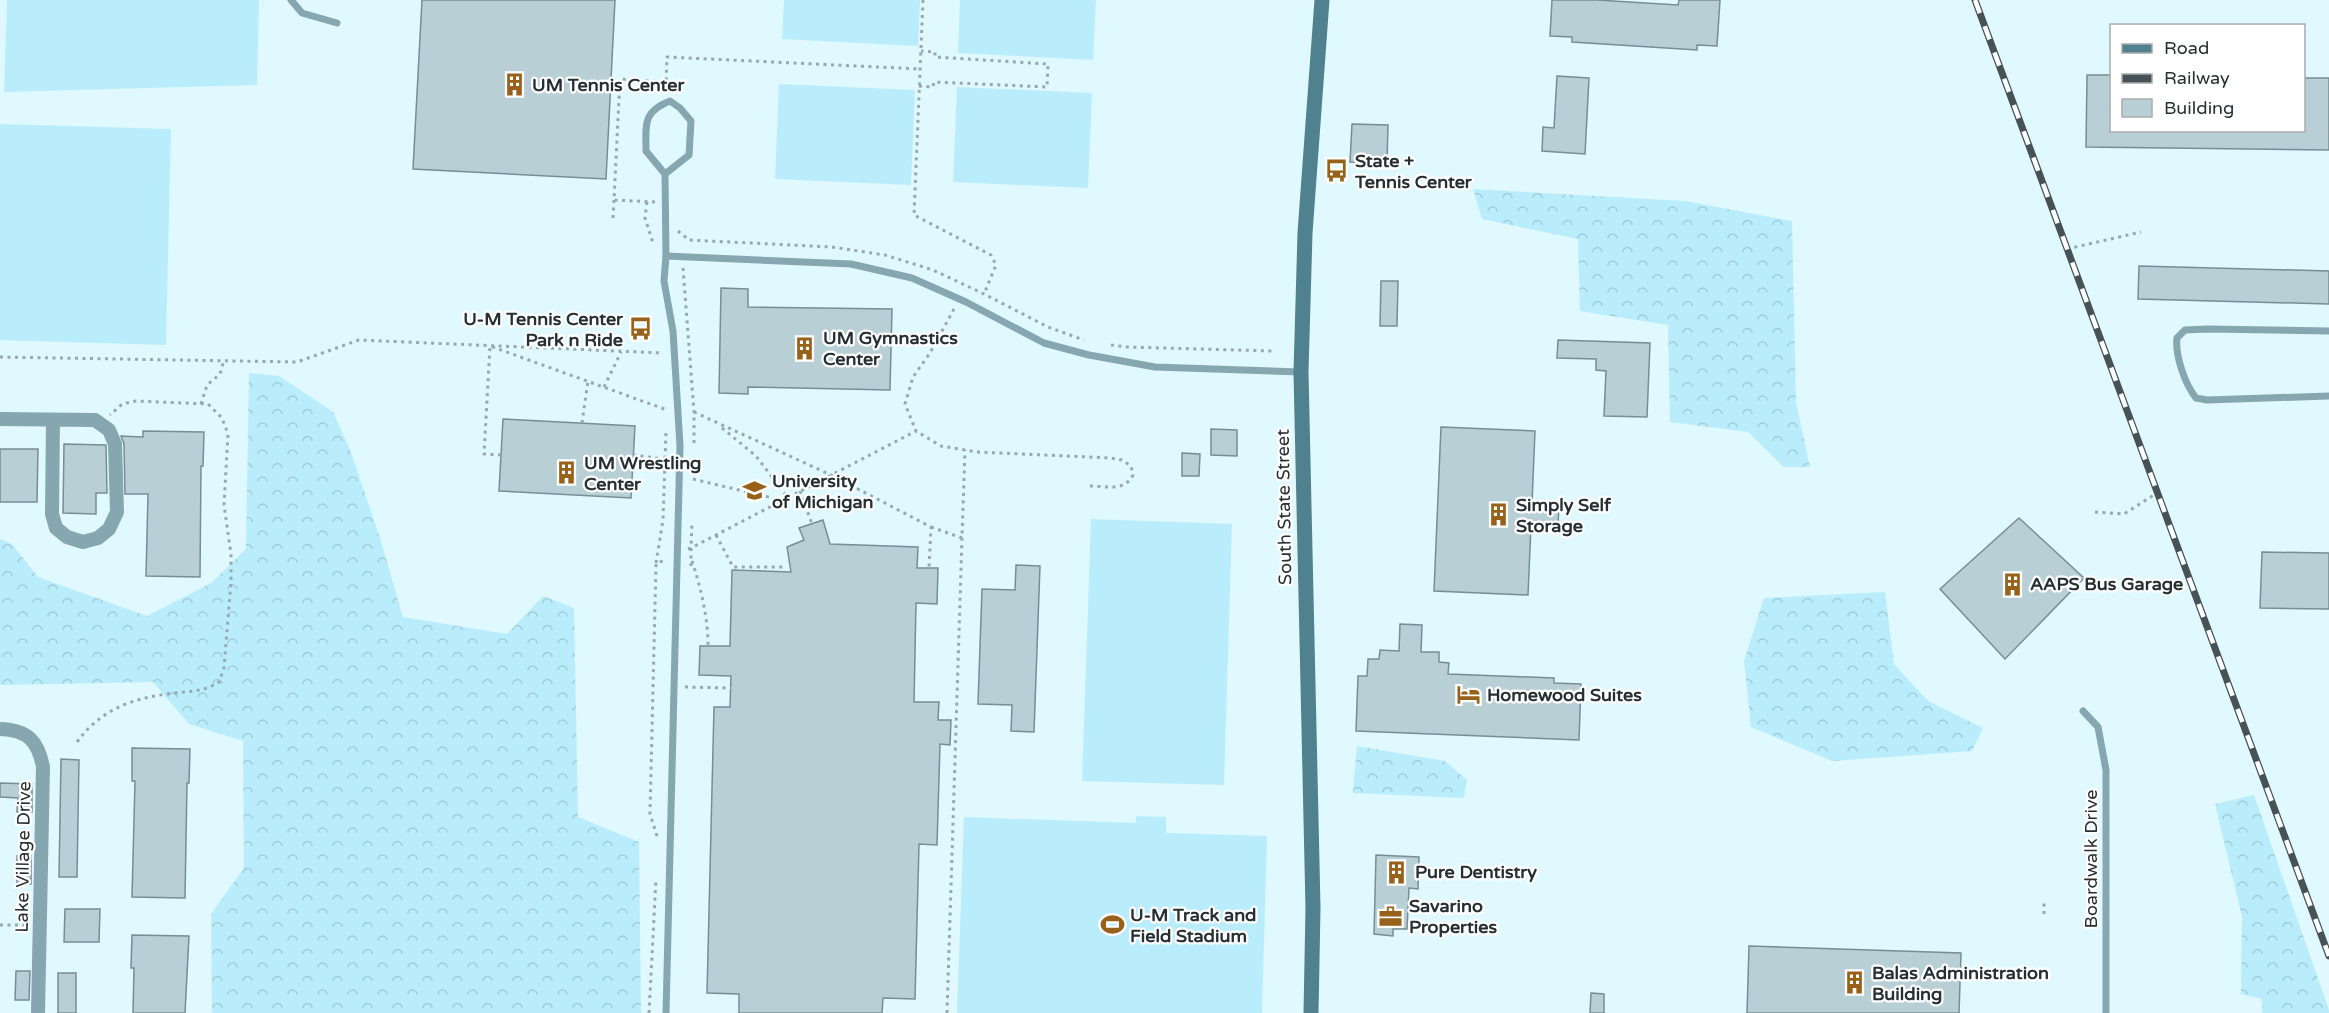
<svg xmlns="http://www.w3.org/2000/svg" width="2329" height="1013" font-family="'Varela Round',sans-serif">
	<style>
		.grass { fill: #baedfc }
		.forest { fill: url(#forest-crowns) }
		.building { fill: #b8cfd6; stroke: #788d94; stroke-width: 1.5 }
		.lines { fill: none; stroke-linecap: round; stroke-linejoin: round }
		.path { stroke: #97a9ae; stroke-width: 3; stroke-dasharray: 3 4.5; stroke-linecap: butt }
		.service { stroke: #86a6b0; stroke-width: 7 }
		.minor { stroke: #86a6b0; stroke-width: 14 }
		.secondary { stroke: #4f818f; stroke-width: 15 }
		.rail-casing { stroke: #465256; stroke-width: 7 }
		.rail { stroke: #fff; stroke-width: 4.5; stroke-dasharray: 14; stroke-linecap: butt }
		.labels { text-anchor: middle; stroke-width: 4.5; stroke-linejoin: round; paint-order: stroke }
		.poi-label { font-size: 18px; font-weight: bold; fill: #262f32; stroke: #fff; text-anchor: start }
		.street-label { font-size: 18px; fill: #262f32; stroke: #fff }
	</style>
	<defs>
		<pattern id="forest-crowns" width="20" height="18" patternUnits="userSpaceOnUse" patternTransform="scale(1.5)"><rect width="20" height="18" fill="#baedfc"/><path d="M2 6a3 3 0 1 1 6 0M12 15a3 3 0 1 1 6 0" fill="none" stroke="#a0ccd8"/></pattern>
	</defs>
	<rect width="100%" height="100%" fill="#e0f8ff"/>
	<g class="grass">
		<polygon points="7,0 259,0 257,85 4,92"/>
		<polygon points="784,0 920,0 918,46 782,39"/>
		<polygon points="960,0 1096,0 1093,60 958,53"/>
		<polygon points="779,84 915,90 911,185 775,179"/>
		<polygon points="957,87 1092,93 1088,188 953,182"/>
		<polygon points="0,124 171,129 166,345 0,340"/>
		<polygon points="1091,519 1232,524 1224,785 1082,781"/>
		<polygon points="1136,816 1166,817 1166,833 1267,836 1262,1013 957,1013 964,817 1136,823"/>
	</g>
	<g class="forest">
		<polygon points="1473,189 1685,201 1792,221 1796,403 1810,467 1784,467 1748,432 1670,422 1668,325 1580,311 1578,239 1482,219"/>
		<polygon points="249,373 279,376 333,412 351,452 380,538 403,617 507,634 543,596 574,608 578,817 639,842 641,1013 212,1013 211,914 244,868 243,741 189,724 153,682 0,685 0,539 12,544 38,577 147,616 211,583 246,549"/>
		<polygon points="1885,592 1894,664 1928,701 1983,728 1972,751 1832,761 1751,727 1744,661 1764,598"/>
		<polygon points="1357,746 1445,761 1467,780 1464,798 1353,793"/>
		<polygon points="2254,795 2329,1010 2329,1013 2262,1013 2262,999 2241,994 2242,917 2215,804"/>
	</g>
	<g class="building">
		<polygon points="422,0 615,0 606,179 413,169"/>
		<polygon points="1552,0 1597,0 1678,5 1679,0 1720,0 1717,46 1697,45 1697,50 1572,42 1572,37 1550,36"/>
		<polygon points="2087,75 2112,75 2112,130 2304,130 2304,78 2329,78 2329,150 2086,147"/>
		<polygon points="1557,76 1589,78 1585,154 1542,151 1543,127 1554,128"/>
		<polygon points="1352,124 1388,125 1387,163 1350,162"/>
		<polygon points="2139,266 2329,271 2329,304 2138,299"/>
		<polygon points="1381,281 1398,281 1397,326 1380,326"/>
		<polygon points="721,288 748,289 748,307 892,309 890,390 748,387 748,394 719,393"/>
		<polygon points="1558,340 1650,343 1647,417 1604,416 1606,371 1596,370 1596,359 1557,358"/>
		<polygon points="503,419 635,426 631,498 499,491"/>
		<polygon points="1441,427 1535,431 1532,503 1559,505 1558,526 1531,525 1528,595 1434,591"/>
		<polygon points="1211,429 1237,430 1237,456 1211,455"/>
		<polygon points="143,431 204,432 203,466 201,466 200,577 146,576 148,494 125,494 124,444 121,436 143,437"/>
		<polygon points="64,444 106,445 107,493 96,493 96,514 63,513"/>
		<polygon points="0,449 38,449 37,502 0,502"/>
		<polygon points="1182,453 1200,454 1199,476 1182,476"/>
		<polygon points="2019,518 2084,578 2005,659 1940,589"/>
		<polygon points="823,520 830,544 918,547 917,568 938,568 937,604 916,603 914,702 939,702 938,720 951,720 950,745 940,744 937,845 919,844 915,999 883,998 882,1013 739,1013 739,994 707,993 714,707 730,707 731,676 699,675 700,646 730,646 732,570 791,572 787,547 804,540 799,528"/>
		<polygon points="2262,552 2329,553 2329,609 2260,608"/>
		<polygon points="1016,565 1040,566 1034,732 1011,731 1012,705 978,704 982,589 1015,590"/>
		<polygon points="1400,624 1422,625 1421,652 1439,652 1439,662 1449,663 1448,674 1554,678 1554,683 1581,684 1579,740 1356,731 1358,676 1367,676 1368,659 1379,659 1380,650 1399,651"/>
		<polygon points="132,748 190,749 189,783 187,783 185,898 132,897 135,781 132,781"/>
		<polygon points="61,759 79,760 77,877 59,877"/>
		<polygon points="0,783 32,784 32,812 17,812 18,798 0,797"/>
		<polygon points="1376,855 1419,857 1418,889 1409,888 1407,929 1393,929 1393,936 1374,934"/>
		<rect x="17" y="856" width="14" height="28"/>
		<polygon points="65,909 100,909 99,942 64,942"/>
		<polygon points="132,935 189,936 185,1013 133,1013 134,968 131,968"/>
		<polygon points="1749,946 1961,953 1959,1013 1747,1013"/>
		<polygon points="16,971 30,971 29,1000 15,1000"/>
		<rect x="58" y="973" width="18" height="40"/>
		<polygon points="1591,993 1604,994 1604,1013 1590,1013"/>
	</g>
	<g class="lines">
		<g class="path">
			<polyline points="923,0 914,215 991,255 996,265 984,294"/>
			<polyline points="919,86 933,87 934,82 1047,87 1048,64 935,57 935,52 921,51"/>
			<polyline points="647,202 645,218 653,243"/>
			<polyline points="655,202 614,200 620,79 666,82 667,57 920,69"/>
			<polyline points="613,218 614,200"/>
			<polyline points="678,231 689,240 832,247 885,255 933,270 984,294 1048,327 1084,340"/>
			<polyline points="2067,249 2141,232"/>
			<polyline points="683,268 694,412 694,446"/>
			<path d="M954 309 930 353 913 377 905 404 916 431 941 446 977 452 1111 458 1122 460 1131 466 1133 475C1125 492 1105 486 1089 486"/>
			<polyline points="1111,345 1127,347 1272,351"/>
			<polyline points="0,357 297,362 359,340 663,353"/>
			<polyline points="604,387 621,352"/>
			<polyline points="201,404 207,385 220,374 224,360"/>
			<polyline points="694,412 831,475 931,527 929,568"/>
			<polyline points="582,423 588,381"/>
			<polyline points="722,428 756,456 788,498"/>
			<polyline points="501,455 484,454 490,346 667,410"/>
			<polyline points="633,455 664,459"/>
			<polyline points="693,479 781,500"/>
			<polyline points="800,491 812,524"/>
			<polyline points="2095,512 2124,514 2157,493"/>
			<polyline points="931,527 962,538 965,450"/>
			<polyline points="716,535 733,567 786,567"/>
			<polyline points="688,549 691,548 692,522"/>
			<path d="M692 561C701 588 708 618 708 646"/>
			<polyline points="656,563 663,520 666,432"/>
			<polyline points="691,566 691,548 916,431"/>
			<polyline points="685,687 731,688"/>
			<path d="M77 742C102 708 134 698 174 693 192 691 203 692 219 682L224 668 231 582V554L224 505 228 434 222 418 208 404 136 401 122 404 110 415"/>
			<polyline points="657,836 650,814 656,564 666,559"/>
			<polyline points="2044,914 2044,900"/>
			<polyline points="0,925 25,925"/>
			<polyline points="649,1013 656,879"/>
			<polyline points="947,1013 962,538"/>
		</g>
		<g class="service">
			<polyline points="291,0 302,13 337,23"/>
			<path d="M665 174 646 151C646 125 642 112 670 101L680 108 691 121 689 155 665 174 666 256"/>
			<path d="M2329 331 2207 329 2185 330 2177 338C2175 356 2185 384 2196 398L2207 400 2329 396"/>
			<polyline points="2083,711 2098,727 2106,770 2106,1013"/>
			<polyline points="666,1013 680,446 673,331 664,281 666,256 851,264 912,278 966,302 1044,343 1089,355 1155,367 1301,372"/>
		</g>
		<g class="minor">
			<polyline points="0,419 95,420 109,430 115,444 117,512 109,529 98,538 83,542 67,537 56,528 52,514 53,420"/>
			<path d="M0 729C28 730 38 741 43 767L38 1013"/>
		</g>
		<polyline class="secondary" points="1311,1013 1313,908 1301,372 1305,233 1322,0"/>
		<defs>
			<polyline id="rail" points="1975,0 2329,956"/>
		</defs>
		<use href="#rail" class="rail-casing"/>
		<use href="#rail" class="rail"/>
	</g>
	<defs>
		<symbol id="building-bare" viewBox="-9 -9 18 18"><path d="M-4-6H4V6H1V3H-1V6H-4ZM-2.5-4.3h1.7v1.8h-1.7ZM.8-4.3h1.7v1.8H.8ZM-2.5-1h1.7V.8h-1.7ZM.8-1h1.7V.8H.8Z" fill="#97611a" stroke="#fff" stroke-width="2.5" paint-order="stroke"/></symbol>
		<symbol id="bus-bare" viewBox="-9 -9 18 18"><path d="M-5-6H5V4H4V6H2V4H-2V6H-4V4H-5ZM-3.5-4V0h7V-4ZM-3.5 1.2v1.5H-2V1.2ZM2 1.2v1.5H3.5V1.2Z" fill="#97611a" stroke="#fff" stroke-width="2.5" paint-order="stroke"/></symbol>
		<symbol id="university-bare" viewBox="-9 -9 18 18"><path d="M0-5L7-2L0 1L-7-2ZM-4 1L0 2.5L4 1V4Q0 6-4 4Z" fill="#97611a" stroke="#fff" stroke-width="2.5" paint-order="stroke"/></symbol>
		<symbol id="hotel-bare" viewBox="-9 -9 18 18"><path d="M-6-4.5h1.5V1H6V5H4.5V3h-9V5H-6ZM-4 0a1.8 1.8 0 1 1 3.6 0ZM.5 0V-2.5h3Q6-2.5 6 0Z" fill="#97611a" stroke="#fff" stroke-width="2.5" paint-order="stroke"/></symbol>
		<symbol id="office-bare" viewBox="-9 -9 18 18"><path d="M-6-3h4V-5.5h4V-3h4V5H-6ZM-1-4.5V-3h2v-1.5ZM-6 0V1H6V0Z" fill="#97611a" stroke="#fff" stroke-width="2.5" paint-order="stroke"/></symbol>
		<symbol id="stadium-bare" viewBox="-9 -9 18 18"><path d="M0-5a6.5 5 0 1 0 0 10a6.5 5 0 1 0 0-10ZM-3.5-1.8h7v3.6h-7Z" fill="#97611a" stroke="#fff" stroke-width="2.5" paint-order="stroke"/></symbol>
	</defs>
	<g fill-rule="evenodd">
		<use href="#building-bare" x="498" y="68" width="33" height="33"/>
		<use href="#bus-bare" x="1320" y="154" width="33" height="33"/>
		<use href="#bus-bare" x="624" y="312" width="33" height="33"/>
		<use href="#building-bare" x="788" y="332" width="33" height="33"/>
		<use href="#building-bare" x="550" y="456" width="33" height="33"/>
		<use href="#university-bare" x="738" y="474" width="33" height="33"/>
		<use href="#building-bare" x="1482" y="498" width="33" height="33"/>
		<use href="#building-bare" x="1996" y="568" width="33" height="33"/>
		<use href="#hotel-bare" x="1452" y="678" width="33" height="33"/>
		<use href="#building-bare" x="1380" y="856" width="33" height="33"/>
		<use href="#office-bare" x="1374" y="900" width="33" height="33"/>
		<use href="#stadium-bare" x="1096" y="908" width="33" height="33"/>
		<use href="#building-bare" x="1838" y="966" width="33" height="33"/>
	</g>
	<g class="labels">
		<g class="poi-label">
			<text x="532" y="91">UM Tennis Center</text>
			<text x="1355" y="167">State +<tspan x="1355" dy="21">Tennis Center</tspan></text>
			<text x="623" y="325" text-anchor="end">U-M Tennis Center<tspan x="623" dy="21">Park n Ride</tspan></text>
			<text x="823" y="344">UM Gymnastics<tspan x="823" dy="21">Center</tspan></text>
			<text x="584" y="469">UM Wrestling<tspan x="584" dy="21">Center</tspan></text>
			<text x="772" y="487">University<tspan x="772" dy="21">of Michigan</tspan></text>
			<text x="1516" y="511">Simply Self<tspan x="1516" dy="21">Storage</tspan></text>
			<text x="2030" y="590">AAPS Bus Garage</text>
			<text x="1487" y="701">Homewood Suites</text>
			<text x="1415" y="878">Pure Dentistry</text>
			<text x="1409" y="912">Savarino<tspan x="1409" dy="21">Properties</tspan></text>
			<text x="1130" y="921">U-M Track and<tspan x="1130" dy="21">Field Stadium</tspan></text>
			<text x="1872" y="979">Balas Administration<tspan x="1872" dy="21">Building</tspan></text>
		</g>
		<g class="street-label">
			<text transform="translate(1284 507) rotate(-91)" y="6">South State Street</text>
			<text transform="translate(23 857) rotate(-89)" y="6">Lake Village Drive</text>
			<text transform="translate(2091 859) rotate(-90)" y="6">Boardwalk Drive</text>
		</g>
	</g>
	<rect x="2110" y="24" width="195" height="108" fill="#ffffff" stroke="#a8acad" stroke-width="1.5"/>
	<rect x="2122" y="44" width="30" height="9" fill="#4f818f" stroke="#a8acad" stroke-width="1.5"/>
	<text x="2164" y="54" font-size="18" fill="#262f32">Road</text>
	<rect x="2122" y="74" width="30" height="9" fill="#465256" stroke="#a8acad" stroke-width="1.5"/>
	<text x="2164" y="84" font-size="18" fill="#262f32">Railway</text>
	<rect x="2122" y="99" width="30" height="18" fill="#b8cfd6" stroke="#a8acad" stroke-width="1.5"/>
	<text x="2164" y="114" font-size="18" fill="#262f32">Building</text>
</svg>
